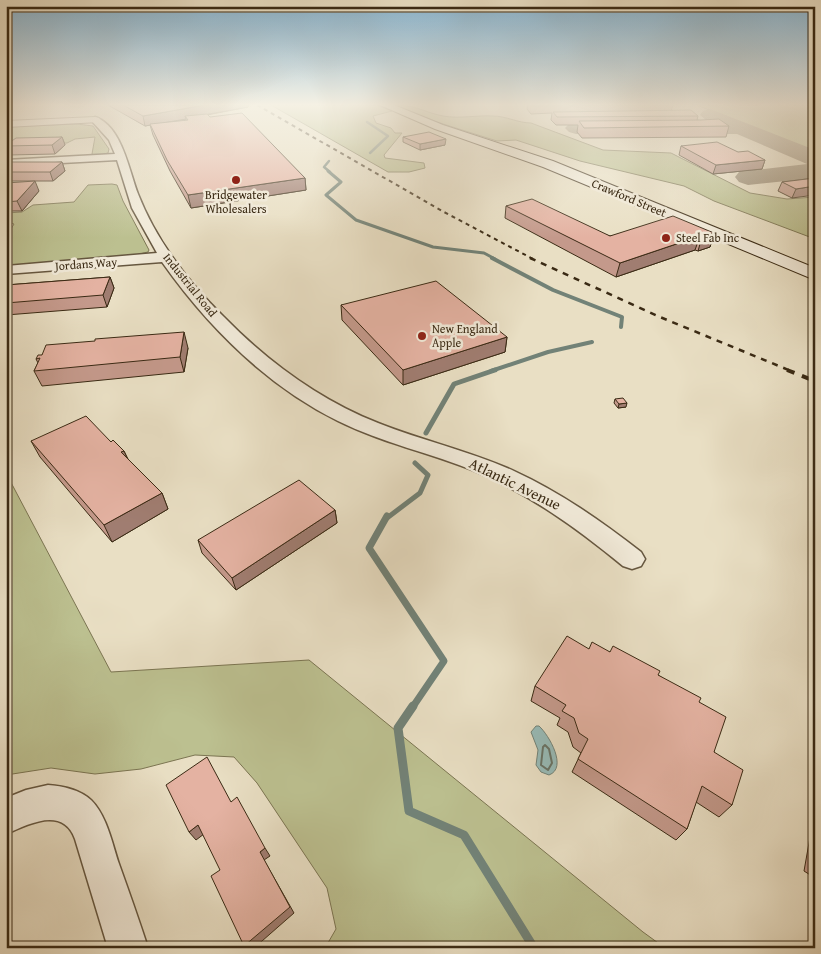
<svg xmlns="http://www.w3.org/2000/svg" width="821" height="954" font-family="'Gentium Book Plus',serif">
	<style>
		.green { fill: #bcc090; stroke: #7b7552 }
		.water { fill: #98bcb9; stroke: #728277 }
		.lines { fill: none; stroke-linecap: round; stroke-linejoin: round }
		.shore { stroke: #697366; stroke-width: 2 }
		.stream-far5 { stroke: #728277; stroke-width: 2.5 }
		.stream-far4 { stroke: #728277; stroke-width: 3 }
		.stream-far3 { stroke: #728277; stroke-width: 4 }
		.stream-far2 { stroke: #728277; stroke-width: 5 }
		.stream-far1 { stroke: #728277; stroke-width: 7 }
		.stream { stroke: #728277; stroke-width: 9 }
		.taxiway { fill: #92846c; fill-rule: evenodd }
		.minor-casing { stroke: #665740; stroke-width: 3 }
		.tertiary-casing { stroke: #665740; stroke-width: 2 }
		.secondary-casing { stroke: #3a2a14; stroke-width: 2 }
		.minor { fill: #f1ead9; fill-rule: evenodd }
		.tertiary { fill: #f1ead9; fill-rule: evenodd }
		.secondary { fill: #f1ead9; fill-rule: evenodd }
		.rail-far2 { stroke: #3a2a14; stroke-width: 2; stroke-dasharray: 4 4; stroke-linecap: butt }
		.rail-far1 { stroke: #3a2a14; stroke-width: 2.5; stroke-dasharray: 6 6; stroke-linecap: butt }
		.rail { stroke: #3a2a14; stroke-width: 4; stroke-dasharray: 8 8; stroke-linecap: butt }
		.wall { fill: #c4998b; stroke: #3a2a14; fill-rule: evenodd }
		.shaded-wall { fill: #a07d71; stroke: #3a2a14 }
		.building { fill: #e4b2a2; stroke: #3a2a14 }
		.poi-dot { fill: #8f2418; stroke: #f1ead9; stroke-width: 2 }
		.labels { text-anchor: middle; stroke-width: 5; stroke-linejoin: round; paint-order: stroke }
		.far-poi-label { font-size: 12px; fill: #3a2a14; stroke: #f1ead9; text-anchor: start }
		.far-street-label { font-size: 12px; fill: #3a2a14; stroke: #f1ead9 }
		.street-label { font-size: 15px; fill: #3a2a14; stroke: #f1ead9 }
	</style>
	<rect width="100%" height="100%" fill="#e9dfc4"/>
	<filter id="stains"><feTurbulence type="fractalNoise" baseFrequency=".004" numOctaves="4"/><feColorMatrix values="0 0 0 0 .2 0 0 0 0 .09 0 0 0 0 .02 0 0 0 .5 -.17"/></filter>
	<radialGradient id="worn" r=".72"><stop offset=".6" stop-color="#630" stop-opacity="0"/><stop offset="1" stop-color="#630" stop-opacity=".3"/></radialGradient>
	<g class="green">
		<polygon points="271,105 377,105 392,111 373,116 376,123 391,128 395,133 402,133 384,155 385,158 424,163 425,168 409,172 388,172"/>
		<path d="M394 105C417 105 423 112 443 116 459 119 478 115 493 116 506 116 518 123 531 123L603 150 671 153 750 193 787 199 815 197V239L714 201 684 186 580 161 516 140 497 141 437 122Z"/>
		<polygon points="697,105 815,105 815,154"/>
		<polygon points="77,124 93,126 109,149 108,153 96,156 92,154 95,137 75,139 67,143 6,147 6,127"/>
		<polygon points="112,184 117,185 123,201 149,250 148,252 127,257 6,266 6,237 14,224 6,221 6,213 22,212 33,205 74,202 88,185"/>
		<polygon points="6,473 111,672 309,660 643,932 665,948 325,948 336,929 327,888 257,783 234,757 195,755 141,769 95,774 51,768 6,775"/>
	</g>
	<path class="water" d="M536 726H539C549 735 568 768 549 775L541 772 536 765 538 750 531 732Z"/>
	<g class="lines">
		<polygon class="shore" points="545,745 549,749 552,763 548,770 541,765 543,747"/>
		<g class="stream-far5">
			<polyline points="367,122 388,136 370,153"/>
			<polyline points="329,161 324,167 330,172"/>
		</g>
		<polyline class="stream-far4" points="328,171 341,182 326,195 356,220 433,247 484,253 495,259"/>
		<g class="stream-far3">
			<polyline points="492,258 553,290 622,317 621,327"/>
			<polyline points="491,371 548,352 592,342"/>
		</g>
		<g class="stream-far2">
			<polyline points="426,433 454,384 495,370"/>
			<polyline points="387,518 420,493 428,475 415,463"/>
		</g>
		<polyline class="stream-far1" points="387,516 369,548 444,661 412,708"/>
		<polyline class="stream" points="413,706 398,728 409,811 464,835 534,948"/>
		<polygon class="taxiway" points="710,109 815,150 815,178 748,185 739,182 735,177 739,172 807,164 737,134 576,134 569,132 565,128 569,124 576,122 707,121 700,115 703,111"/>
		<defs>
			<g id="minor">
				<path d="M95 117C122 126 129 171 138 194 156 240 189 283 224 317 268 362 320 400 378 423 423 441 470 451 514 471 560 492 601 521 641 552L645 559 641 566 632 569 623 566C578 529 531 495 477 472 431 453 382 443 338 421 266 385 208 327 162 262L6 274V266L157 253 132 208 117 160 6 166V160L115 154 109 140 91 120Z"/>
				<path d="M48 785C63 786 80 790 91 800 107 816 112 843 119 864 129 892 139 920 148 948H108L75 839C63 806 29 824 6 834V798L26 790Z"/>
			</g>
			<polygon id="tertiary" points="95,117 99,118 100,120 99,122 6,127 6,121"/>
			<polygon id="secondary" points="380,105 394,105 443,125 553,161 815,268 815,280 543,167 435,129"/>
		</defs>
		<use href="#minor" class="minor-casing"/>
		<use href="#tertiary" class="tertiary-casing"/>
		<use href="#secondary" class="secondary-casing"/>
		<use href="#minor" class="minor"/>
		<use href="#tertiary" class="tertiary"/>
		<use href="#secondary" class="secondary"/>
		<polyline class="rail-far2" points="257,105 444,212 533,259"/>
		<polyline class="rail-far1" points="530,258 660,317 791,371"/>
		<polyline class="rail" points="787,370 815,381"/>
	</g>
	<g class="wall">
		<path d="M108 105H248V107L207 115 210 117 305 178 306 190 191 208 170 171 153 135 150 125 145 126ZM186 119V120L165 122Z"/>
		<polygon points="528,105 673,105 671,111 698,116 697,120 729,126 726,137 582,138 577,132 578,125 556,125 551,120 552,113 531,114 527,109"/>
		<polygon points="62,137 65,145 55,154 8,155 6,151 6,145"/>
		<polygon points="403,137 445,145 420,150 403,142"/>
		<polygon points="681,146 765,160 762,169 713,174 679,155"/>
		<polygon points="62,162 65,171 53,181 6,181 6,166"/>
		<polygon points="815,178 792,198 778,191 782,182"/>
		<polygon points="6,183 39,191 22,211 6,211"/>
		<polygon points="506,206 610,236 714,233 710,247 698,251 695,250 616,277 505,218"/>
		<polygon points="110,277 114,288 107,307 6,315 6,285"/>
		<polygon points="341,305 507,337 505,352 403,385 342,320"/>
		<polygon points="188,348 184,372 42,386 34,371 38,363 36,359 42,355"/>
		<polygon points="615,399 626,407 618,408 614,403"/>
		<polygon points="31,441 111,442 124,451 128,459 162,493 168,509 112,542 40,457"/>
		<polygon points="335,510 337,523 236,590 202,553 198,540"/>
		<polygon points="589,649 610,652 658,675 699,702 714,752 732,805 719,817 696,802 687,829 676,840 572,772 581,753 573,747 568,732 557,725 560,718 531,701 535,686"/>
		<polygon points="815,809 815,878 804,871"/>
	</g>
	<g class="shaded-wall">
		<polygon points="205,105 248,105 248,107 187,118 185,116 186,119 145,126 143,116"/>
		<polygon points="62,137 65,145 55,154 52,145"/>
		<polygon points="446,139 445,145 420,150 420,144"/>
		<polygon points="765,160 762,169 713,174 716,165"/>
		<polygon points="62,162 65,171 53,181 50,172"/>
		<polygon points="305,178 306,190 191,208 188,195"/>
		<polygon points="35,181 39,191 22,211 17,201"/>
		<polygon points="815,186 815,195 792,198 796,189"/>
		<polygon points="714,233 710,247 698,251 702,237"/>
		<polygon points="700,236 695,250 616,277 620,263"/>
		<polygon points="110,277 114,288 107,307 103,295"/>
		<polygon points="184,332 188,348 184,372 180,357"/>
		<polygon points="507,337 505,352 403,385 403,370"/>
		<polygon points="627,403 626,407 618,408 619,404"/>
		<polygon points="124,451 131,467 121,452"/>
		<polygon points="162,493 168,509 112,542 104,525"/>
		<polygon points="335,510 337,523 236,590 232,578"/>
		<polygon points="198,825 204,834 196,840 189,832"/>
		<polygon points="265,848 270,856 264,860 294,913 254,948 246,948 244,946 260,852"/>
	</g>
	<g class="building">
		<polygon points="123,105 205,105 143,116"/>
		<polygon points="530,105 635,105 531,106"/>
		<polygon points="691,110 698,116 557,117 553,112"/>
		<polygon points="242,113 305,178 188,195 167,160 150,124 188,120 185,116 207,114 210,117"/>
		<polygon points="719,119 729,126 584,128 579,121 701,120"/>
		<polygon points="429,132 446,139 420,144 403,137"/>
		<polygon points="62,137 52,145 6,146 6,145 16,138"/>
		<polygon points="717,142 738,152 748,151 765,160 716,165 681,146"/>
		<polygon points="12,162 62,162 50,172 6,172 6,166"/>
		<polygon points="815,178 815,186 796,189 782,182"/>
		<polygon points="35,181 17,201 6,202 6,183"/>
		<polygon points="532,199 610,236 673,216 714,233 702,237 700,236 620,263 506,206"/>
		<polygon points="110,277 103,295 6,303 6,285"/>
		<polygon points="436,281 507,337 403,370 341,305"/>
		<polygon points="184,332 180,357 34,371 40,358 36,359 38,355 42,355 46,345 95,341 95,339"/>
		<polygon points="623,398 627,403 619,404 615,399"/>
		<polygon points="86,416 111,442 113,440 124,451 121,452 162,493 104,525 31,441"/>
		<polygon points="299,480 335,510 232,578 198,540"/>
		<polygon points="567,636 589,649 592,642 610,652 613,646 660,671 658,675 701,698 699,702 726,717 714,752 743,770 732,805 702,786 687,829 578,759 588,739 579,733 574,718 562,711 566,705 535,686"/>
		<polygon points="207,757 231,802 237,797 265,848 260,852 290,907 244,946 211,876 220,870 198,825 189,832 166,785"/>
	</g>
	<linearGradient id="sky" x2="0" y2="1"><stop stop-color="#88b7d5"/><stop offset="0.44" stop-color="#f5f1e4"/><stop offset="1" stop-color="#f5f1e4" stop-opacity="0"/></linearGradient>
	<rect width="821" height="238" fill="url(#sky)"/>
	<g class="poi-dot">
		<circle cx="236" cy="180" r="5"/>
		<circle cx="666" cy="238" r="5"/>
		<circle cx="422" cy="336" r="5"/>
	</g>
	<g class="labels">
		<g class="far-poi-label">
			<text x="236" y="199" text-anchor="middle">Bridgewater<tspan x="236" dy="14">Wholesalers</tspan></text>
			<text x="676" y="242">Steel Fab Inc</text>
			<text x="432" y="333">New England<tspan x="432" dy="14">Apple</tspan></text>
		</g>
		<g class="far-street-label">
			<text transform="translate(629 198) rotate(23)" y="4">Crawford Street</text>
			<text transform="translate(86 264) rotate(-4)" y="4">Jordans Way</text>
			<text transform="translate(190 285) rotate(51)" y="4">Industrial Road</text>
		</g>
		<g class="street-label">
			<text transform="translate(515 484) rotate(26)" y="5">Atlantic Avenue</text>
		</g>
	</g>
	<rect width="821" height="954" fill="none" stroke="#e9dfc4" stroke-width="25"/>
	<rect x="8" y="8" width="806" height="939" fill="none" stroke="#3a2a14" stroke-width="2.5"/>
	<rect x="12" y="12" width="796" height="929" fill="none" stroke="#3a2a14"/>
	<rect width="100%" height="100%" filter="url(#stains)"/>
	<rect width="100%" height="100%" fill="url(#worn)"/>
</svg>
